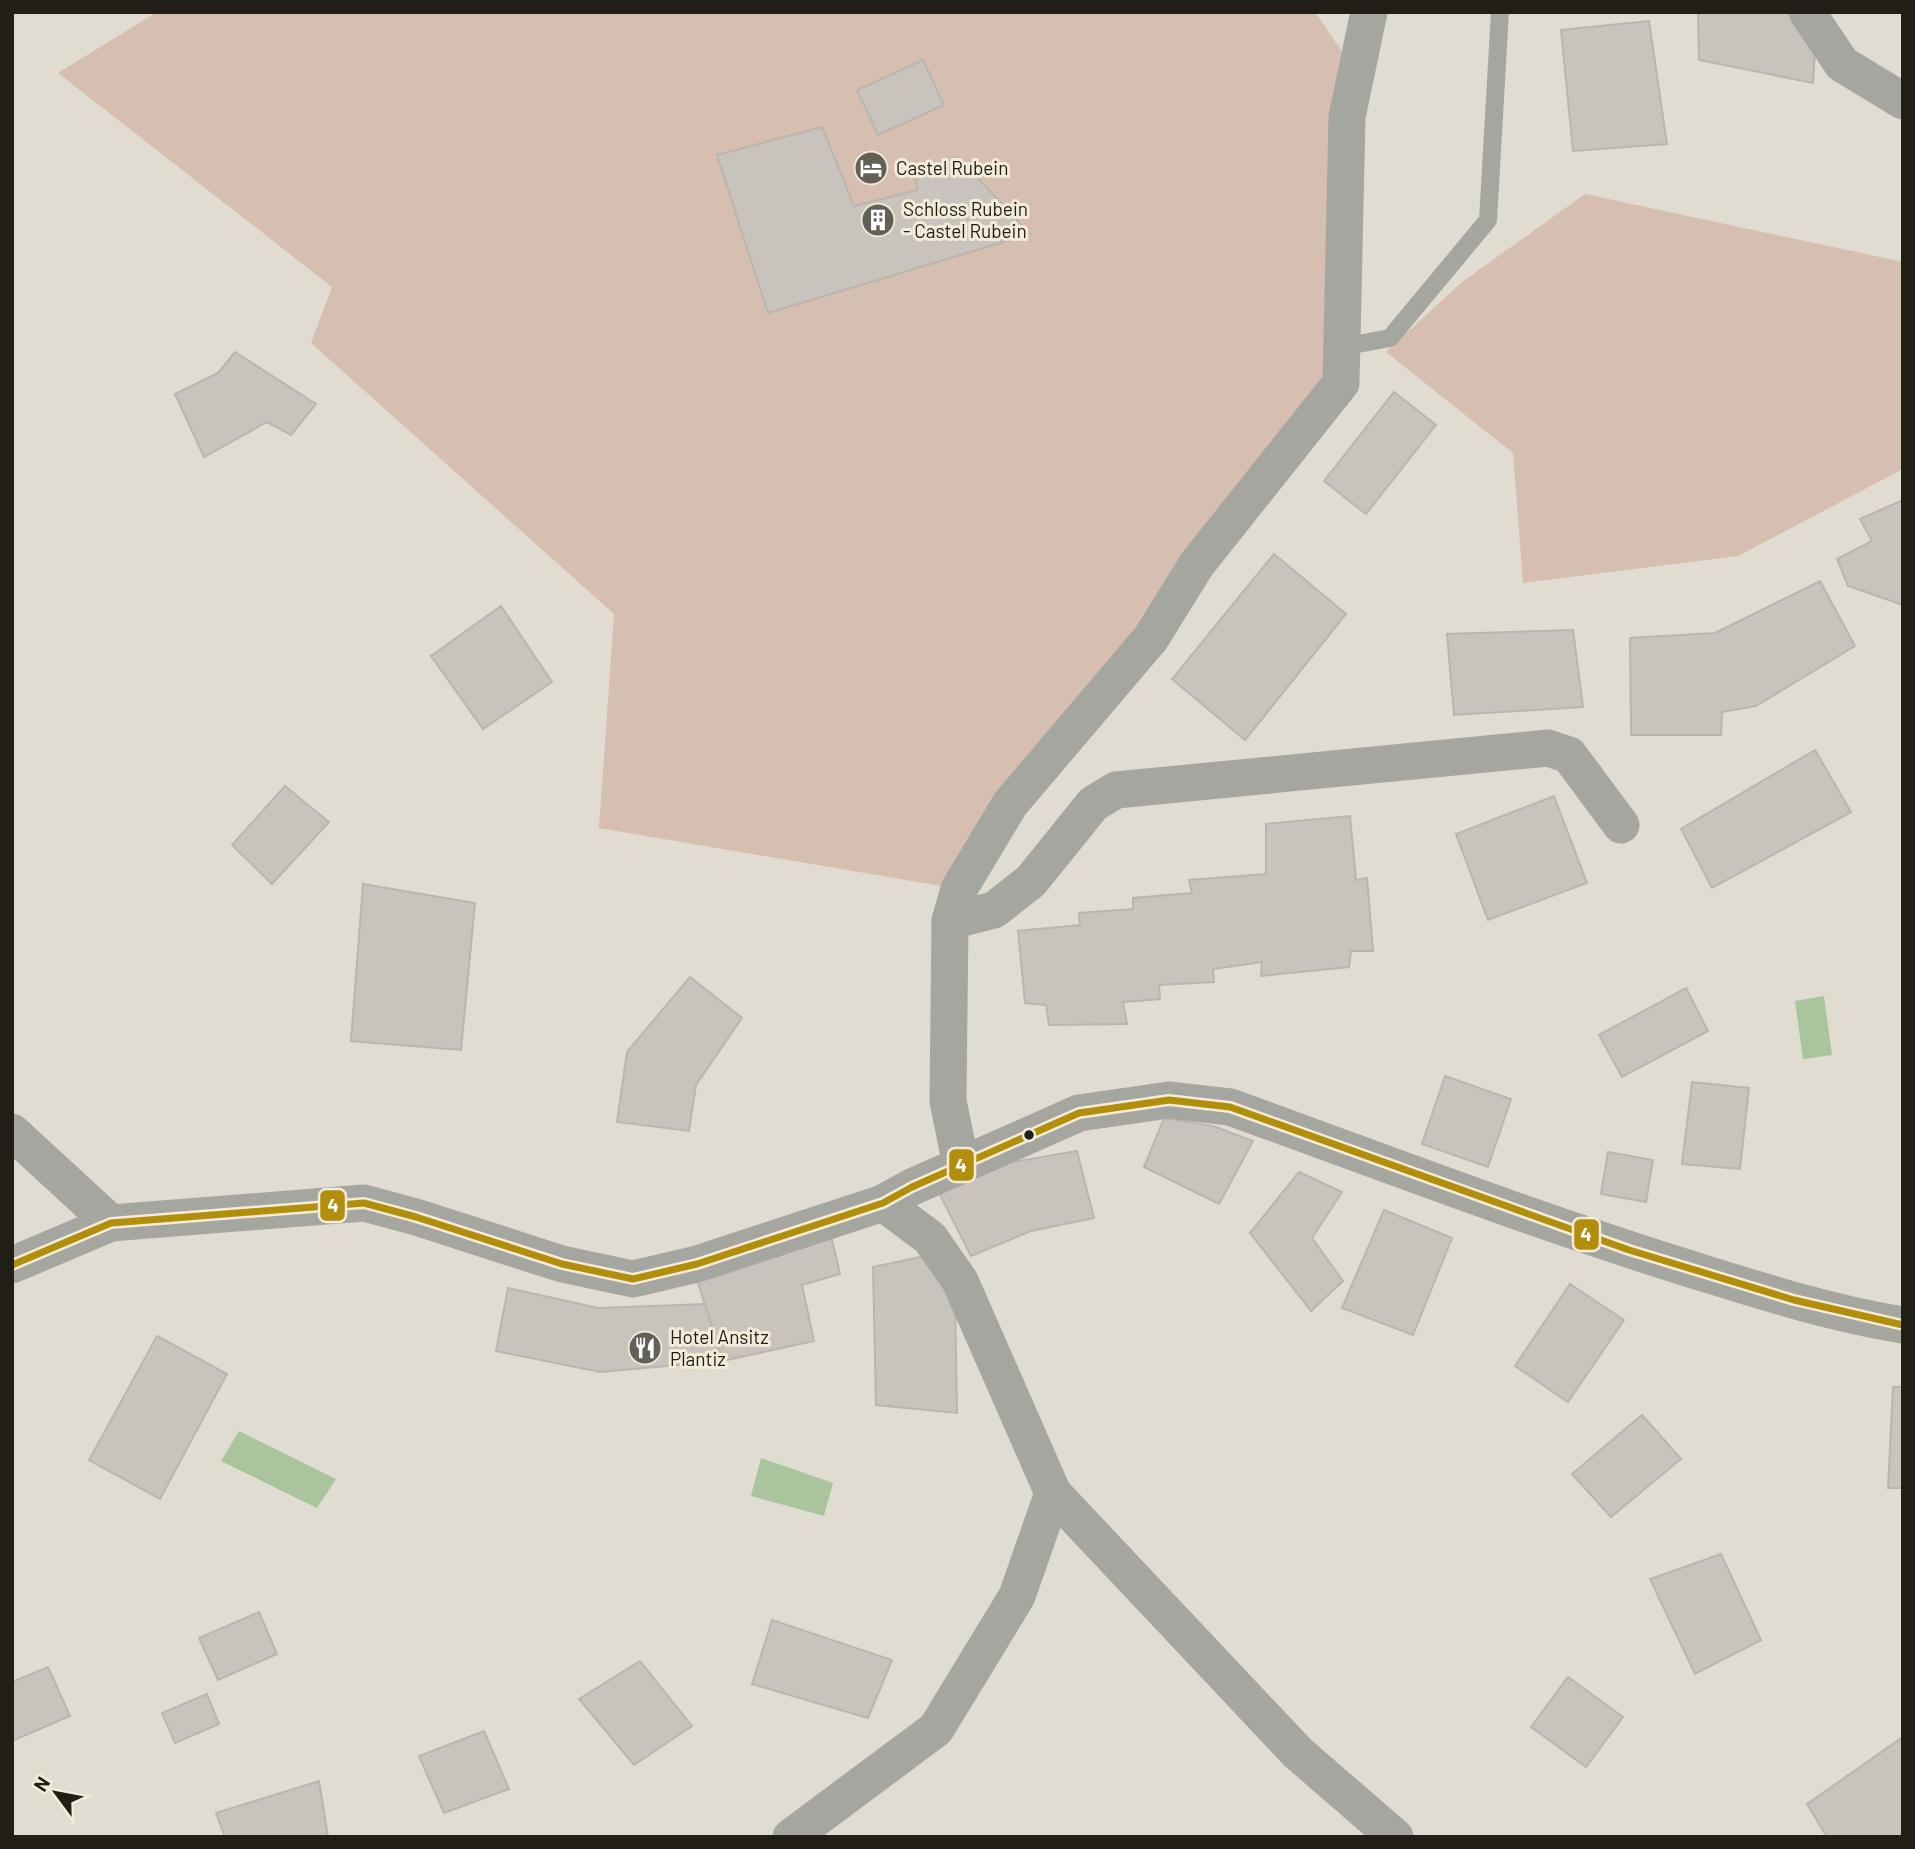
<svg xmlns="http://www.w3.org/2000/svg" width="1915" height="1849" font-family="Barlow,sans-serif">
	<style>
		.green { fill: #d6beb0 }
		.water { fill: #aac49d }
		.building { fill: #c8c3bc; stroke: #bab5ad; stroke-width: 2 }
		.lines { fill: none; stroke-linecap: round; stroke-linejoin: round }
		.lane { stroke: #a6a6a1; stroke-width: 18 }
		.street { stroke: #a6a6a1; stroke-width: 37 }
		.bus-1-casing { stroke: #f3ecd9; stroke-width: 12 }
		.bus-1 { stroke: #b18e0b; stroke-width: 7 }
		.bus-dot { fill: #201e17; stroke: #f3ecd9; stroke-width: 2.5 }
		.labels { text-anchor: middle; stroke-width: 6; stroke-linejoin: round; paint-order: stroke }
		.poi-label { font-size: 19px; fill: #201e17; stroke: #f3ecd9; text-anchor: start }
		.line-badge { stroke: #f3ecd9; stroke-width: 2.5 }
		.badge-label { font-size: 19px; text-anchor: middle; font-weight: bold; fill: #fff }
	</style>
	<rect width="100%" height="100%" fill="#e0dcd2"/>
	<g class="green">
		<polygon points="151,12 1315,12 1356,72 1341,383 959,889 599,828 614,614 311,343 332,287 58,73 152,15"/>
		<polygon points="1585,194 1903,262 1903,469 1738,556 1523,583 1513,453 1386,352 1462,282"/>
	</g>
	<g class="water">
		<polygon points="1824,996 1832,1055 1803,1059 1795,1001"/>
		<polygon points="239,1431 336,1479 317,1508 221,1461"/>
		<polygon points="761,1458 833,1483 824,1516 751,1496"/>
	</g>
	<g class="building">
		<polygon points="1698,12 1788,12 1815,50 1813,83 1699,60"/>
		<polygon points="1649,21 1667,144 1573,151 1561,30"/>
		<polygon points="923,60 944,105 878,135 857,90"/>
		<polygon points="822,127 854,206 918,190 914,171 958,157 1030,234 768,313 717,155"/>
		<polygon points="235,352 316,404 291,435 267,422 204,457 175,394 218,373"/>
		<polygon points="1394,392 1436,425 1366,514 1324,481"/>
		<polygon points="1903,500 1903,605 1848,586 1837,559 1872,541 1860,519"/>
		<polygon points="1274,554 1346,614 1245,740 1172,679"/>
		<polygon points="1820,581 1855,646 1756,706 1722,712 1721,735 1631,735 1630,638 1715,633"/>
		<polygon points="501,606 552,682 483,729 431,656"/>
		<polygon points="1573,630 1583,707 1454,715 1447,634"/>
		<polygon points="1815,750 1851,812 1712,888 1681,829"/>
		<polygon points="285,786 329,822 272,884 232,845"/>
		<polygon points="1554,796 1587,883 1488,920 1456,834"/>
		<polygon points="1350,816 1356,880 1367,878 1373,951 1351,951 1349,967 1261,976 1262,962 1213,969 1214,982 1159,985 1160,999 1123,1002 1127,1024 1049,1025 1046,1005 1025,1003 1018,931 1080,925 1079,913 1133,909 1133,898 1192,893 1189,880 1266,874 1266,824"/>
		<polygon points="363,884 475,903 461,1050 351,1041"/>
		<polygon points="690,977 742,1018 696,1085 689,1131 617,1122 627,1052"/>
		<polygon points="1686,988 1708,1031 1622,1077 1599,1035"/>
		<polygon points="1445,1076 1511,1099 1488,1167 1422,1144"/>
		<polygon points="1692,1082 1749,1088 1740,1169 1682,1164"/>
		<polygon points="1164,1118 1213,1126 1253,1141 1219,1204 1144,1167"/>
		<polygon points="1077,1151 1094,1218 1031,1231 971,1256 939,1193 1007,1163"/>
		<polygon points="1608,1152 1653,1160 1646,1202 1601,1194"/>
		<polygon points="1299,1172 1342,1192 1312,1238 1343,1281 1311,1311 1250,1233"/>
		<polygon points="1384,1210 1452,1238 1413,1335 1342,1308"/>
		<polygon points="830,1231 840,1274 802,1285 814,1341 722,1361 697,1279"/>
		<polygon points="935,1254 955,1297 957,1413 876,1405 873,1267"/>
		<polygon points="1570,1284 1624,1320 1568,1402 1515,1366"/>
		<polygon points="508,1288 598,1308 705,1304 722,1361 600,1372 496,1351"/>
		<polygon points="157,1336 227,1374 160,1499 89,1460"/>
		<polygon points="1893,1387 1903,1387 1903,1488 1888,1488"/>
		<polygon points="1642,1415 1681,1459 1611,1517 1572,1474"/>
		<polygon points="1721,1554 1761,1640 1695,1674 1650,1579"/>
		<polygon points="259,1612 277,1654 218,1680 199,1638"/>
		<polygon points="772,1620 892,1660 868,1718 752,1684"/>
		<polygon points="640,1661 692,1726 634,1765 579,1699"/>
		<polygon points="48,1667 70,1716 12,1741 12,1682"/>
		<polygon points="1568,1677 1623,1717 1586,1767 1531,1727"/>
		<polygon points="207,1694 219,1724 175,1743 162,1713"/>
		<polygon points="484,1731 509,1789 444,1813 419,1756"/>
		<polygon points="1900,1739 1903,1744 1903,1837 1827,1837 1807,1804"/>
		<polygon points="319,1781 328,1837 225,1837 216,1813"/>
	</g>
	<g class="lines">
		<polyline class="lane" points="1342,347 1390,338 1488,220 1500,12"/>
		<g class="street">
			<polyline points="1807,12 1842,64 1903,101"/>
			<polyline points="950,921 994,910 1031,881 1093,804 1116,790 1548,748 1569,755 1621,825"/>
			<polyline points="12,1132 111,1223"/>
			<polyline points="961,1165 948,1101 950,921 959,889 1010,804 1151,638 1197,564 1341,383 1347,117 1369,12"/>
			<polyline points="883,1203 930,1238 960,1281 1053,1493 1298,1753 1395,1837"/>
			<path d="M12 1265 111 1223 364 1203 416 1217 562 1264 633 1279 697 1264 883 1203 912 1187 1079 1113 1169 1100 1230 1107C1382 1162 1533 1220 1687 1268 1758 1290 1829 1313 1903 1325"/>
			<polyline points="791,1837 936,1729 1017,1596 1053,1493"/>
		</g>
		<defs>
			<polyline id="bus-1" points="12,1265 111,1223 364,1203 416,1217 562,1264 633,1279 697,1264 883,1203 912,1187 1079,1113 1169,1100 1230,1107 1629,1250 1794,1300 1903,1325"/>
		</defs>
		<use href="#bus-1" class="bus-1-casing"/>
		<use href="#bus-1" class="bus-1"/>
	</g>
	<defs>
		<symbol id="hotel-disc" viewBox="-11 -11 22 22"><circle r="9.5" fill="#636058" stroke="#f3ecd9"/><path d="M-6-4.5h1.5V1H6V5H4.5V3h-9V5H-6ZM-4 0a1.8 1.8 0 1 1 3.6 0ZM.5 0V-2.5h3Q6-2.5 6 0Z" fill="#fff"/></symbol>
		<symbol id="building-disc" viewBox="-11 -11 22 22"><circle r="9.5" fill="#636058" stroke="#f3ecd9"/><path d="M-4-6H4V6H1V3H-1V6H-4ZM-2.5-4.3h1.7v1.8h-1.7ZM.8-4.3h1.7v1.8H.8ZM-2.5-1h1.7V.8h-1.7ZM.8-1h1.7V.8H.8Z" fill="#fff"/></symbol>
		<symbol id="restaurant-disc" viewBox="-11 -11 22 22"><circle r="9.5" fill="#636058" stroke="#f3ecd9"/><path d="M-5-6h1v4h1v-4h1v4h1v-4h1v5L-1.5 .5V6h-2V.5L-5-1ZM5-6V6H3V1.5H1.5Q1.5-4 5-6Z" fill="#fff"/></symbol>
	</defs>
	<g fill-rule="evenodd">
		<use href="#hotel-disc" x="852" y="149" width="38" height="38"/>
		<use href="#building-disc" x="859" y="201" width="38" height="38"/>
		<use href="#restaurant-disc" x="626" y="1329" width="38" height="38"/>
	</g>
	<circle class="bus-dot" cx="1029" cy="1135" r="6"/>
	<g class="labels">
		<g class="poi-label">
			<text x="896" y="175">Castel Rubein</text>
			<text x="903" y="216">Schloss Rubein<tspan x="903" dy="22">- Castel Rubein</tspan></text>
			<text x="670" y="1344">Hotel Ansitz<tspan x="670" dy="22">Plantiz</tspan></text>
		</g>
	</g>
	<g class="line-badge">
		<rect x="948" y="1148" width="27" height="34" rx="7" fill="#b18e0b"/>
		<rect x="319" y="1189" width="27" height="33" rx="7" fill="#b18e0b"/>
		<rect x="1573" y="1218" width="27" height="33" rx="7" fill="#b18e0b"/>
	</g>
	<g class="badge-label">
		<text x="961" y="1172">4</text>
		<text x="333" y="1212">4</text>
		<text x="1586" y="1241">4</text>
	</g>
	<rect width="1915" height="1849" fill="none" stroke="#201e17" stroke-width="28"/>
	<g transform="translate(56 1793) rotate(302)" stroke="#f3ecd9" stroke-width="5" paint-order="stroke">
	<path d="M0-5L12 26L0 18L-12 26Z" fill="#201e17"/>
	<text y="-10" font-size="19" font-weight="bold" text-anchor="middle" fill="#201e17">N</text>
	</g>
</svg>
